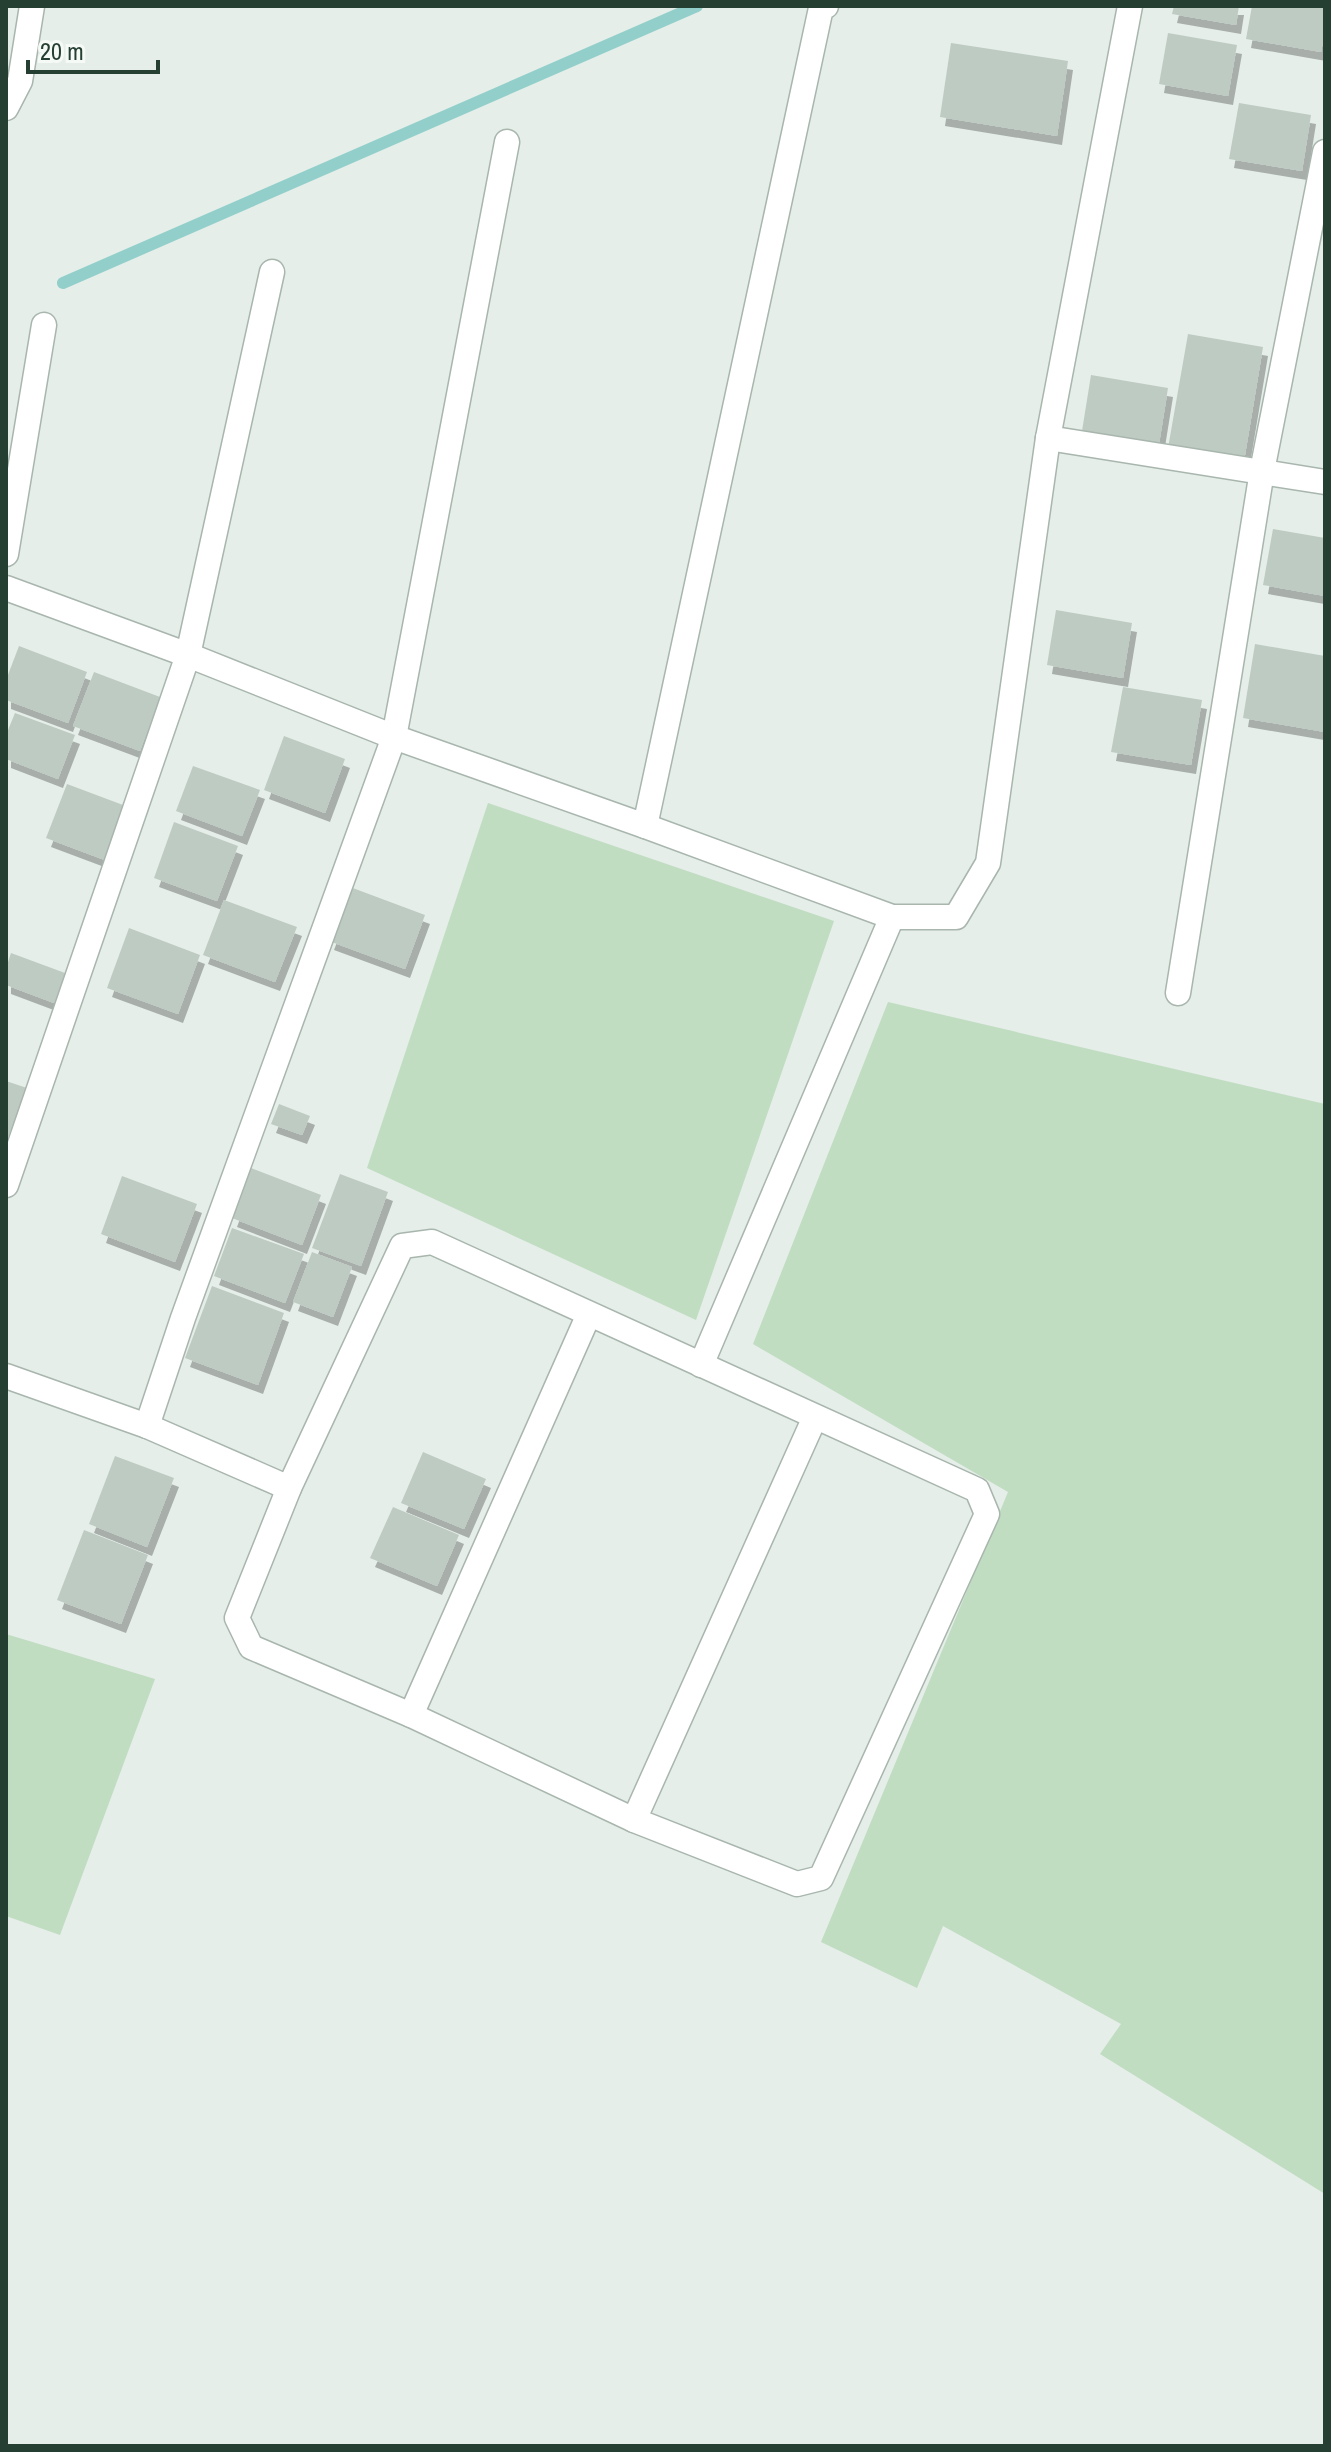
<svg xmlns="http://www.w3.org/2000/svg" width="1331" height="2452" font-family="'Archivo Narrow',sans-serif">
	<style>
		.green { fill: #c0ddc2 }
		.lines { fill: none; stroke-linecap: round; stroke-linejoin: round }
		.stream { stroke: #92cfcb; stroke-width: 12 }
		.building { fill: #becbc3; filter: url(#shadow) }
		.minor-casing { stroke: #a8b6ae; stroke-width: 27 }
		.minor { stroke: #fff; stroke-width: 24 }
	</style>
	<defs>
		<filter id="shadow"><feDropShadow dx="5" dy="9" stdDeviation="0" flood-color="#0004"/></filter>
	</defs>
	<rect width="100%" height="100%" fill="#e5eee8"/>
	<g class="green">
		<polygon points="488,803 834,921 696,1320 367,1168"/>
		<polygon points="888,1002 1325,1104 1325,2194 1100,2054 1121,2024 943,1926 917,1988 821,1942 1008,1492 753,1344"/>
		<polygon points="6,1634 155,1679 60,1935 6,1916"/>
	</g>
	<g class="lines">
		<polyline class="stream" points="63,283 697,6"/>
	</g>
	<g class="building">
		<polygon points="1174,6 1239,6 1236,25 1172,14"/>
		<polygon points="1252,6 1325,6 1325,31 1321,52 1246,39"/>
		<polygon points="1168,33 1237,45 1228,96 1159,84"/>
		<polygon points="951,43 1068,61 1057,136 940,117"/>
		<polygon points="1239,103 1311,115 1302,171 1229,159"/>
		<polygon points="1188,334 1263,347 1244,461 1168,448"/>
		<polygon points="1091,375 1168,388 1159,444 1082,431"/>
		<polygon points="1273,529 1325,538 1325,596 1263,585"/>
		<polygon points="1056,610 1132,623 1123,678 1047,665"/>
		<polygon points="1255,644 1325,656 1325,732 1243,718"/>
		<polygon points="19,646 87,672 68,723 6,700 6,680"/>
		<polygon points="94,672 160,697 140,751 73,726"/>
		<polygon points="1123,687 1202,700 1191,765 1111,752"/>
		<polygon points="15,713 75,735 58,779 6,759 6,735"/>
		<polygon points="284,736 345,759 325,813 264,790"/>
		<polygon points="193,766 260,790 242,836 176,811"/>
		<polygon points="67,784 131,808 110,862 46,838"/>
		<polygon points="174,822 238,846 217,901 154,878"/>
		<polygon points="350,887 425,915 405,969 329,941"/>
		<polygon points="224,900 297,927 275,982 203,955"/>
		<polygon points="129,928 200,955 178,1014 107,988"/>
		<polygon points="11,953 65,973 54,1003 6,985 6,968"/>
		<polygon points="6,1081 27,1088 6,1143"/>
		<polygon points="279,1104 310,1116 302,1135 271,1124"/>
		<polygon points="251,1168 321,1195 302,1245 232,1218"/>
		<polygon points="340,1174 388,1192 361,1266 312,1248"/>
		<polygon points="122,1176 197,1204 175,1262 101,1234"/>
		<polygon points="232,1228 304,1254 285,1303 214,1276"/>
		<polygon points="312,1252 352,1267 333,1317 293,1302"/>
		<polygon points="212,1286 284,1313 258,1385 185,1358"/>
		<polygon points="423,1452 486,1479 464,1529 401,1503"/>
		<polygon points="115,1456 174,1478 147,1547 89,1524"/>
		<polygon points="393,1507 459,1535 437,1586 370,1558"/>
		<polygon points="84,1530 148,1555 121,1624 57,1600"/>
	</g>
	<g class="lines">
		<defs>
			<g id="minor">
				<polyline points="6,108 20,81 32,6"/>
				<polyline points="1048,438 1325,482"/>
				<polyline points="6,554 44,325"/>
				<polyline points="6,588 188,655 394,737 645,826 892,917 956,917 988,863 1048,438 1130,6"/>
				<polyline points="645,826 821,8 826,6"/>
				<polyline points="1178,993 1262,471 1325,152"/>
				<polyline points="6,1185 188,655 272,272"/>
				<polygon points="432,1242 977,1490 987,1514 821,1878 797,1884 634,1820 411,1715 251,1647 237,1618 289,1488 402,1246"/>
				<polyline points="701,1365 892,917"/>
				<polyline points="6,1376 147,1426 289,1488"/>
				<polyline points="147,1426 183,1318 394,737 507,142"/>
				<polyline points="411,1715 589,1314"/>
				<polyline points="634,1820 815,1417"/>
			</g>
		</defs>
		<use href="#minor" class="minor-casing"/>
		<use href="#minor" class="minor"/>
	</g>
	<rect width="1331" height="2452" fill="none" stroke="#253f32" stroke-width="16"/>
	<path d="M28 60v12h130v-12" fill="none" stroke="#253f32" stroke-width="4"/>
	<text x="40" y="60" font-size="24" fill="#253f32" stroke="#f6faf7" stroke-width="6" paint-order="stroke">20 m</text>
</svg>
